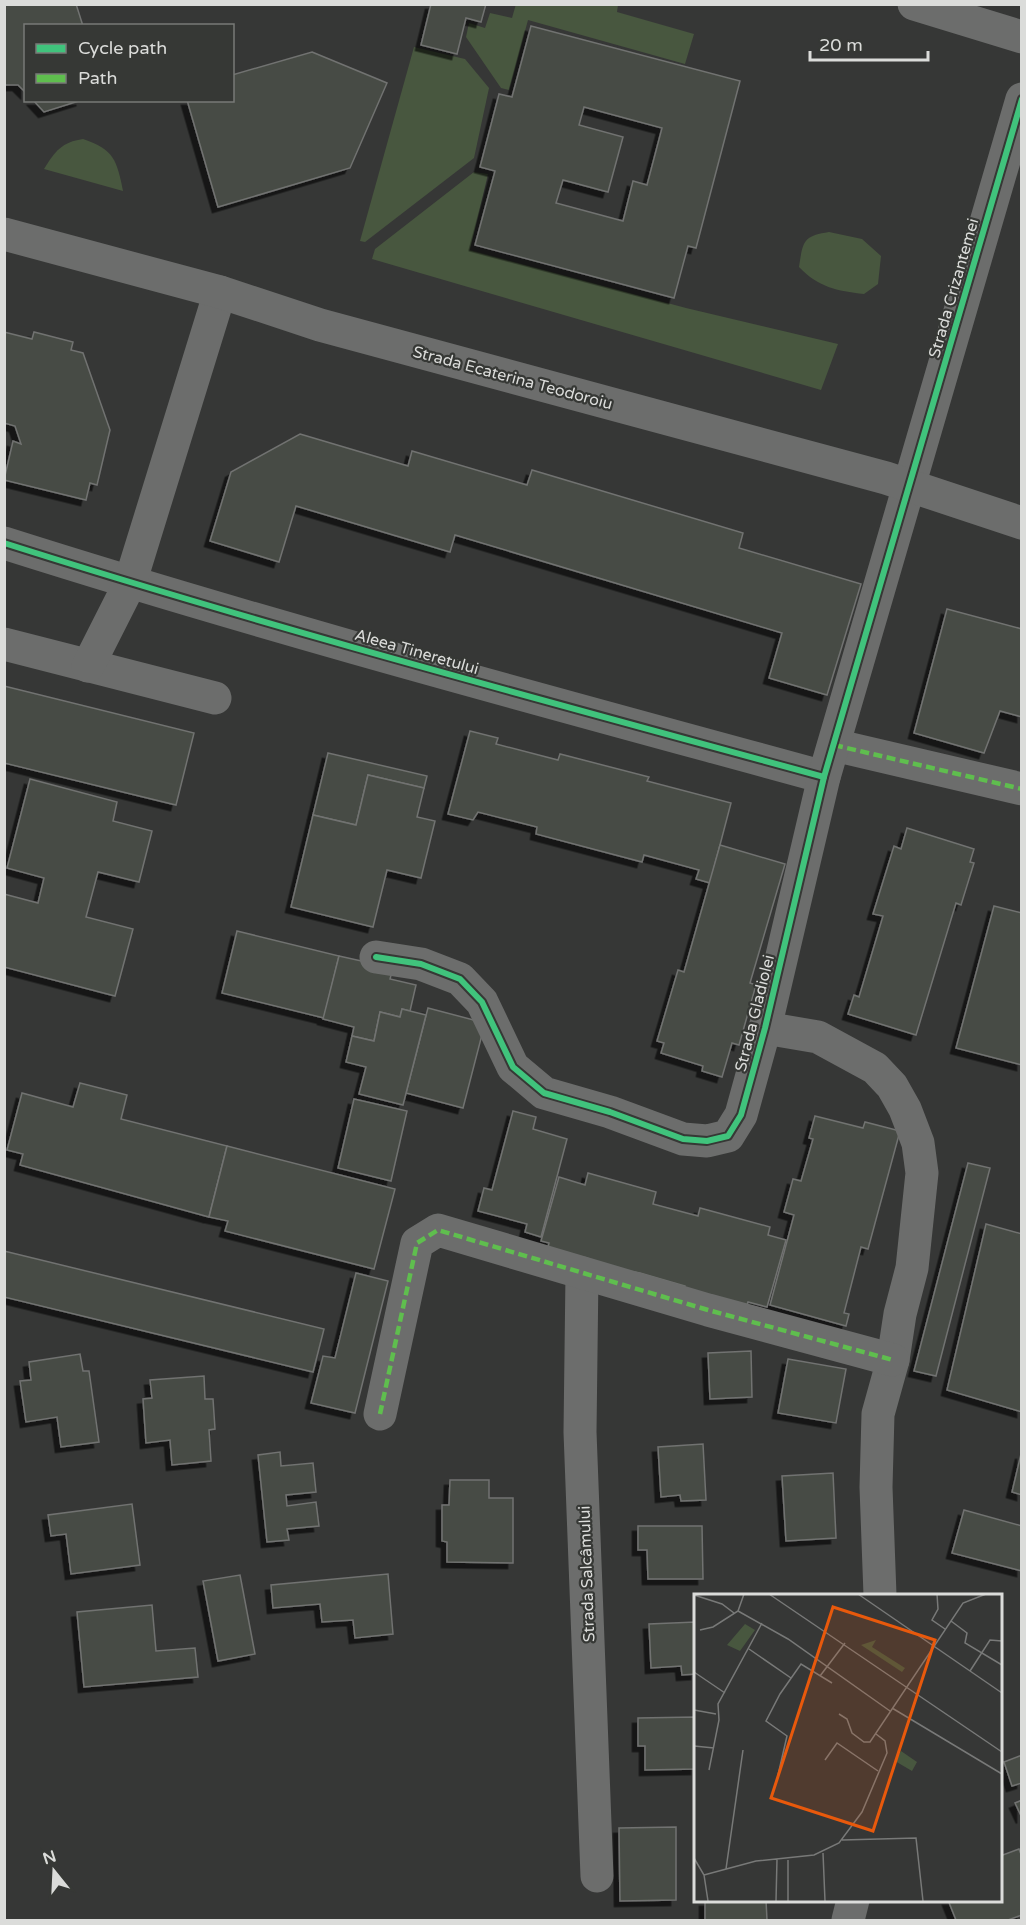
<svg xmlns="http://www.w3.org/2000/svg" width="1026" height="1925" font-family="'Varela Round',sans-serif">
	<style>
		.green { fill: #48573f }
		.building { fill: #474c44; stroke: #717271; stroke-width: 1.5; fill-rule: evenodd; filter: url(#shadow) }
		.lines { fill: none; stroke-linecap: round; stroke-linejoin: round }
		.minor { stroke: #6c6d6c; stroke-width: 33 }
		.major { stroke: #6c6d6c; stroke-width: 33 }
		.quiet { stroke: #5fbe4e; stroke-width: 4.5; stroke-dasharray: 9 4.5; stroke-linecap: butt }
		.cycleway-casing { stroke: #363835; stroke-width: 10 }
		.cycleway { stroke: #40c37c; stroke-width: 6 }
		.labels { text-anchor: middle; stroke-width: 4.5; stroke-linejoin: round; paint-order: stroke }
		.street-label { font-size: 16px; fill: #dbdcda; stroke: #363835 }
		.inset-road { fill: none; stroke: #787978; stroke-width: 1.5 }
		.view { fill: #e8590c; fill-opacity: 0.15; stroke: #e8590c; stroke-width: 3 }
		.inset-edge { fill: none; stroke: #dbdcda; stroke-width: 3 }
	</style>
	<defs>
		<filter id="shadow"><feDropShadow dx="-5.5" dy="5.5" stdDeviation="0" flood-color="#0009"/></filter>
	</defs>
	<rect width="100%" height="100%" fill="#363736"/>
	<g class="green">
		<polygon points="516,4 618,5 617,12 694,34 685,64 528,20 509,90 501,88 466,37 469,23 485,28 490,13 512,18"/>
		<polygon points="414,47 465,59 489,88 474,158 365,242 360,241"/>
		<path d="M83 139C114 149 117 161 123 191L44 169C55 151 62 142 83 139Z"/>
		<polygon points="474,172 488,174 470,250 686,308 838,344 821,390 372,259 375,249"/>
		<path d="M829 232 862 239 881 256 878 284 864 294C837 291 818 287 799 267 803 241 803 236 829 232Z"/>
	</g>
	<g class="building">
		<polygon points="4,4 76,4 83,26 26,26 26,93 18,85 4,85"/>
		<polygon points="431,4 486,4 481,22 466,18 457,54 421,45"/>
		<path d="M531 26 740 81 696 248 688 246 674 298 475 245 495 171 480 167 499 94 512 97ZM584 107 662 128 647 185 633 181 623 221 556 203 563 180 608 192 623 137 579 125Z"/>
		<polygon points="312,52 387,83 350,168 218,207 187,100 232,100 232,75"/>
		<polygon points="33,100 82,100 44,112"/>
		<polygon points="4,332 32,339 34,332 73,342 71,350 83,353 110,430 97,485 90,483 86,500 4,480 13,441 21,444 15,426 4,423"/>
		<polygon points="300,434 408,466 412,451 527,485 532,470 743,533 739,548 861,584 827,695 769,678 782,633 455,535 450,552 296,506 279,562 210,541 231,472"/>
		<polygon points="947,609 1022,629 1022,717 1000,711 984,753 914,733"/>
		<polygon points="4,686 194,733 176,805 4,763"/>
		<polygon points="470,731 498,738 496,744 558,760 560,754 649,777 647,781 731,803 710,883 696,879 699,870 644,855 642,862 536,834 537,827 478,812 473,820 448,814"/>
		<polygon points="328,753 427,776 424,788 368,775 356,825 313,815"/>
		<polygon points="368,775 424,788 417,817 435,821 421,878 387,870 373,927 291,907 313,815 356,825"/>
		<polygon points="30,779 117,802 113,821 152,831 139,882 98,872 86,917 133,929 115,996 4,967 4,894 38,903 44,878 7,868"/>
		<polygon points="907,828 974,849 970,862 974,863 961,905 956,903 916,1035 848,1014 854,995 859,997 883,916 873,914 894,846 901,849"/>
		<polygon points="720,845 785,864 750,983 756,985 739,1045 732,1043 722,1077 702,1071 703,1066 661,1053 664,1043 657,1041 678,970 684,972"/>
		<polygon points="994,906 1022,913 1022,1065 956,1048"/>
		<polygon points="237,931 339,956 324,1018 222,993"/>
		<polygon points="339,956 393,968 390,979 416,985 410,1011 402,1009 400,1017 380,1012 374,1041 352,1036 354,1027 323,1019"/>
		<polygon points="428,1008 485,1023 463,1108 406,1093"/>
		<polygon points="402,1009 426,1015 403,1105 359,1094 366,1067 346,1062 352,1036 374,1041 380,1012 400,1017"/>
		<polygon points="80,1083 127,1095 121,1119 227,1146 209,1217 20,1165 23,1154 7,1150 22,1093 73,1107"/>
		<polygon points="354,1099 407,1111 391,1181 338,1168"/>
		<polygon points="513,1111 536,1117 533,1129 567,1139 541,1237 525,1232 527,1224 478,1211 484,1188 492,1190"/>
		<polygon points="815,1116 863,1128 865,1122 900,1131 868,1249 861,1247 844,1313 849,1314 846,1326 770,1305 794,1215 784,1212 793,1179 801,1181 813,1139 809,1138"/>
		<polygon points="227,1146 395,1189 374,1269 225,1231 228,1221 209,1217"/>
		<polygon points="968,1163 990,1168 936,1376 914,1371"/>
		<polygon points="588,1173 656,1192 653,1204 698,1216 700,1208 770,1227 768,1235 786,1240 767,1307 748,1302 746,1308 684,1291 685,1286 640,1273 546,1256 549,1243 541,1241 559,1177 585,1185"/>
		<polygon points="986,1224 1022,1234 1022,1412 947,1390"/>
		<polygon points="4,1251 324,1329 313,1372 4,1297"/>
		<polygon points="356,1273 388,1281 355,1413 311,1403 323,1356 335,1358"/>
		<polygon points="751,1351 752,1397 710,1399 708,1353"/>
		<polygon points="80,1354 83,1371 89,1371 99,1442 61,1447 57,1417 26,1422 20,1381 31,1380 29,1362"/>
		<polygon points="788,1359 846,1369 836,1423 778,1413"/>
		<polygon points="204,1376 205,1399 213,1399 215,1429 209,1430 211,1461 172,1465 170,1440 146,1443 143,1399 152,1398 150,1380"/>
		<polygon points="703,1444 706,1500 681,1501 680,1495 661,1497 658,1447"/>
		<polygon points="280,1452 281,1466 313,1463 316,1492 286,1495 287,1506 316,1502 319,1526 287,1529 289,1540 267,1542 258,1455"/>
		<polygon points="1021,1454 1022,1454 1022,1495 1012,1492"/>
		<polygon points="833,1473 836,1538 786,1541 782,1476"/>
		<polygon points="450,1480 489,1480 489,1498 513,1498 513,1563 447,1562 447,1542 442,1541 442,1505 449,1505"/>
		<polygon points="132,1504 140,1565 71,1574 66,1534 51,1536 48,1515"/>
		<polygon points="964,1510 1022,1526 1022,1571 952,1553"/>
		<polygon points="638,1526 702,1526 703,1579 648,1579 647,1550 638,1550"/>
		<polygon points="388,1574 393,1634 355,1638 353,1620 322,1622 320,1604 273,1608 271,1585"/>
		<polygon points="240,1575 255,1654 218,1661 203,1581"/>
		<polygon points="152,1605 156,1651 195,1648 198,1677 84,1687 77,1612"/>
		<polygon points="696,1622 696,1674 682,1675 681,1666 651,1668 649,1624"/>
		<polygon points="696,1717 696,1769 645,1770 645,1746 638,1746 638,1718"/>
		<polygon points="1022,1755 1022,1783 1012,1786 1004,1762"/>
		<polygon points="1022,1800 1022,1818 1015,1803"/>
		<polygon points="676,1827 676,1900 620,1901 619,1828"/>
		<polygon points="1019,1849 1022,1857 1022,1915 1008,1920 956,1920 948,1900 1000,1900 1000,1856"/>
		<polygon points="766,1900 767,1920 705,1920 705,1901"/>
	</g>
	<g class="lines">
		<g class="minor">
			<polyline points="914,4 1022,37"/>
			<path d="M4 543C275 629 550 702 824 777"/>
			<polyline points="4,644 215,698"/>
			<polyline points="88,666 130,583 220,292"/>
			<polyline points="834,745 1022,789"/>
			<polyline points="376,957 421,964 460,979 482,1002 513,1067 544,1093 610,1112 683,1139 707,1141 728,1136 741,1115 765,1028 824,777 1022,99"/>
			<polyline points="765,1028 818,1037 875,1068 892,1086 905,1109 918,1143 922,1173 912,1268 900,1314 893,1360 878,1414 876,1487 880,1595"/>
			<polyline points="582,1273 580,1432 597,1876"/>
			<polyline points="380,1414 417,1243 438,1230 708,1310 893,1360"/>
			<polyline points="848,1920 853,1900"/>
		</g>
		<polyline class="major" points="4,234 220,292 320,325 886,478 1022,523"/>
		<g class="quiet">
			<polyline points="834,745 1022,789"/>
			<polyline points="380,1414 417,1243 438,1230 708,1310 893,1360"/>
		</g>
		<defs>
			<g id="cycleway">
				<path d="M4 543C275 629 550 702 824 777"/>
				<polyline points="376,957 421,964 460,979 482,1002 513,1067 544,1093 610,1112 683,1139 707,1141 728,1136 741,1115 765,1028 824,777 1022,99"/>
			</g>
		</defs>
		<use href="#cycleway" class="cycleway-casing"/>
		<use href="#cycleway" class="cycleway"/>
	</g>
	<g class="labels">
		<g class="street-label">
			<text transform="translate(953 288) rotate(-74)" y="6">Strada Crizantemei</text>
			<text transform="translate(513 377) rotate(15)" y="6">Strada Ecaterina Teodoroiu</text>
			<text transform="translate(417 651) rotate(16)" y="6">Aleea Tineretului</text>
			<text transform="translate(754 1013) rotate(-76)" y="6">Strada Gladiolei</text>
			<text transform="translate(586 1574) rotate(-92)" y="6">Strada Salcâmului</text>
		</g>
	</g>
	<g transform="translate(694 1594)">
		<rect width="308" height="308" fill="#363736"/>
		<path d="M51 30 61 36 46 57 33 51ZM182 46 178 53 211 74 208 78 167 51ZM207 157 223 168 218 177 201 167Z" fill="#48573f"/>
		<path class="inset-road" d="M75 0 308 158M164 0 308 99M243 0 244 15 238 26 251 35M0 1 28 10 40 19M44 17 94 45 196 117M257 27 273 39 271 49 308 71M6 36 19 33 44 17 50 0M55 55 97 84M276 77 296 46 308 47M0 78 31 99M126 82 151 49M198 114 308 180M0 116 22 120M145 120 153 125 158 139 170 148H176L269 9 292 0M0 152 20 154M131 166 143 149 184 177M15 176 25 126 24 110 68 29M84 181 93 142 72 127 86 100 107 70 138 89M148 246 222 244 229 307M129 259 131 307M0 264 10 281 14 307M32 275 49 156M10 281 62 267 120 261 145 249 168 218 193 159 191 147 182 140M82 307 83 265M94 307V266"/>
		<path class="view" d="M139 13 241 46 179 237 77 204Z"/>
		<rect width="308" height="308" class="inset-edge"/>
	</g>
	<rect width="1026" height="1925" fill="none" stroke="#dbdcda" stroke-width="12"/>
	<rect x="24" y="24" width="210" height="78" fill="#363835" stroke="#787a77" stroke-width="1.5"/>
	<rect x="36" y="44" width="30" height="9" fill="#40c37c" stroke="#787a77" stroke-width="1.5"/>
	<text x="78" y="54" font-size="18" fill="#dbdcda">Cycle path</text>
	<rect x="36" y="74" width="30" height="9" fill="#5fbe4e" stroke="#787a77" stroke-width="1.5"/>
	<text x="78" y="84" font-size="18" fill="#dbdcda">Path</text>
	<g transform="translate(54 1871) rotate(342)" stroke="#363835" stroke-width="4.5" paint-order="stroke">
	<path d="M0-4.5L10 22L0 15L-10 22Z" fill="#dbdcda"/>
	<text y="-9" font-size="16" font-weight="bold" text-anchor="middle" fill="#dbdcda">N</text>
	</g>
	<path d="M810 51v9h118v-9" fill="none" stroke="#dbdcda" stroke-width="3"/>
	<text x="819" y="51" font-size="18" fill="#dbdcda" stroke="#363835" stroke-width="4.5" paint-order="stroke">20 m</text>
</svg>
